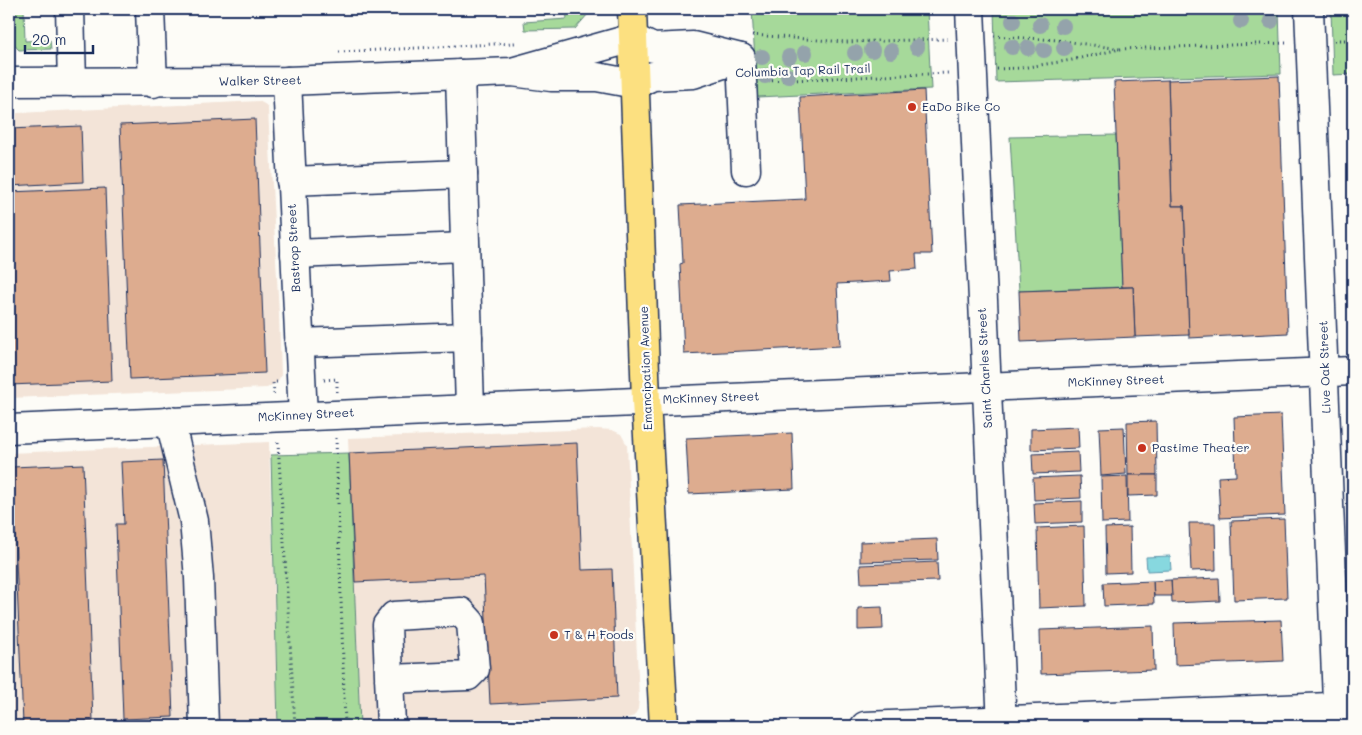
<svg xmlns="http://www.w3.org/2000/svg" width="1362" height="735" font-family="Mali,sans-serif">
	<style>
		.built { fill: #f3e4d8 }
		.green { fill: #a6d99a; stroke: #60847c }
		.water { fill: #87d8df; stroke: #5c94ab }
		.building { fill: #ddac8f; stroke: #1b2f5e }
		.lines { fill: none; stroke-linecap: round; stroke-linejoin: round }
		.minor-casing { stroke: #1b2f5e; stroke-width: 31 }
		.major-casing { stroke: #1b2f5e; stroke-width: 31 }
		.path { stroke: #1b2f5e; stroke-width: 3; stroke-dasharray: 1 4; stroke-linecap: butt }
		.minor { stroke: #fdfcf7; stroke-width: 28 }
		.major { stroke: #fce080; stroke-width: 28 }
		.tree { fill: #94a3ab }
		.poi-dot { fill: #c8321e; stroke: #fdfcf7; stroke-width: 2 }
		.labels { text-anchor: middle; stroke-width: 4.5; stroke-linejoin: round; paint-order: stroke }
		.street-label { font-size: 12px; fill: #1b2f5e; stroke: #fdfcf7 }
		.poi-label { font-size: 12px; fill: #1b2f5e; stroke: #fdfcf7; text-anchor: start }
	</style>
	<rect width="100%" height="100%" fill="#fdfcf7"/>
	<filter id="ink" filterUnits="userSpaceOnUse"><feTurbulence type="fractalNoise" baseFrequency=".02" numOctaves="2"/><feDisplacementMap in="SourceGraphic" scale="10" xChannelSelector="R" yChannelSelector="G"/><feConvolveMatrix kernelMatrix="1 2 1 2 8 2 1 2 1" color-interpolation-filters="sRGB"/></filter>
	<g filter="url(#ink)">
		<g class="built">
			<polygon points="259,101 266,105 268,109 279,315 281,375 278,381 267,388 9,398 9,115 18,113"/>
			<polygon points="598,429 612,430 621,434 627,445 639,698 638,709 634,716 622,720 360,726 348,438"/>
			<polygon points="269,442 278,726 9,726 9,453"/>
		</g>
		<g class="green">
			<path d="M10 9H24L25 41 50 40 51 49 19 50C7 39 10 23 10 9Z"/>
			<polygon points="566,9 587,9 588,14 575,29 525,30 524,22 567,19"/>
			<polygon points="752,9 927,9 931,89 757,97"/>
			<polygon points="994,9 1279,10 1281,74 996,82"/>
			<polygon points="1331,9 1353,9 1353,74 1333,75"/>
			<polygon points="1116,135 1122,287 1019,291 1010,137"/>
			<polygon points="349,453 360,726 278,726 271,455"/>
		</g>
		<polygon class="water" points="1170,556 1171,570 1147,571 1146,557"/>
		<g class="building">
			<polygon points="1349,74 1353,74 1353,166"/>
			<polygon points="1279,76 1288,333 1189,338 1184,206 1172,206 1168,80"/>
			<polygon points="1168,80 1172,206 1184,206 1189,335 1135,337 1133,287 1122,287 1114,82"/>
			<polygon points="924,90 932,254 916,254 917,269 890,271 891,281 837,284 840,346 684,354 680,264 683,263 680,205 805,199 800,97"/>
			<polygon points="255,119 265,373 130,379 120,125"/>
			<polygon points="81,126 83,182 9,186 9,129"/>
			<polygon points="105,188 112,381 9,385 9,192"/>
			<polygon points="1133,287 1135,337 1021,342 1019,291"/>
			<polygon points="1281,415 1285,515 1220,518 1218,477 1236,476 1234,417"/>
			<polygon points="1156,421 1157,475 1128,475 1127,422"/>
			<polygon points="1078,427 1079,448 1031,450 1031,429"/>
			<polygon points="1124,427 1126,474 1101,476 1099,428"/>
			<polygon points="792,433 794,489 689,494 686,438"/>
			<polygon points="577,443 582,570 612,569 617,698 490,704 484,576 355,582 349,453"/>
			<polygon points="1078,452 1079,472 1033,474 1032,454"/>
			<polygon points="163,460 173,717 123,719 116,524 124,524 121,462"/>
			<polygon points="83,464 93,721 23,724 12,467"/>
			<polygon points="1128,475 1157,475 1157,495 1128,496"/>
			<polygon points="1080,476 1081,498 1034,500 1033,478"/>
			<polygon points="1127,476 1128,522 1102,523 1101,477"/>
			<polygon points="1082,501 1082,522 1035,524 1034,503"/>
			<polygon points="1284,519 1287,598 1234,600 1231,521"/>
			<polygon points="1189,523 1215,523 1216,570 1191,571"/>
			<polygon points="1084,526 1086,606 1039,608 1037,528"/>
			<polygon points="1130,527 1131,572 1106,573 1105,528"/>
			<polygon points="937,539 938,560 860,562 860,542"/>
			<polygon points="937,562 938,581 861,583 860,565"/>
			<polygon points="1219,578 1220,601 1172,603 1171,580"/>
			<polygon points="1171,580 1172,596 1154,596 1153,581"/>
			<polygon points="1153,581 1154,604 1104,606 1103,583"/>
			<polygon points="882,607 883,629 858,630 858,608"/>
			<polygon points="1281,620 1283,661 1175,665 1174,623"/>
			<polygon points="1153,626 1154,670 1041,674 1040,630"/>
		</g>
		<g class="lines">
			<defs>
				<g id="minor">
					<polyline points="70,9 72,82"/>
					<polyline points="150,9 153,83"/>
					<polyline points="970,9 1002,726"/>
					<polyline points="1309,9 1338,726"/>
					<polyline points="741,58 746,170"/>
					<polyline points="460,74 470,408"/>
					<polyline points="287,81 303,416"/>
					<polyline points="9,82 287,81 512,72 551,77 597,77 635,84 653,76 693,74 741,58 693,46 653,48 633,38 512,72"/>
					<polyline points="291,181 463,174"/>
					<polyline points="295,254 465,247"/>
					<polyline points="299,343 468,337"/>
					<polyline points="170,421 194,521 199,578 204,726"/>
					<polyline points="9,429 1353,371"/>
					<polyline points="389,679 468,676 475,669 471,623 461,612 394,616 387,625 391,726"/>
					<polyline points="865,726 1353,706"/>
				</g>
				<polyline id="major" points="632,9 646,400 664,726"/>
			</defs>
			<use href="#minor" class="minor-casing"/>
			<use href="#major" class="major-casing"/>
			<g class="path">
				<polyline points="752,35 845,42 948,39"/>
				<polyline points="994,36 1057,40 1120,49"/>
				<polyline points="1334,40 1353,40"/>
				<polyline points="339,52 515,43"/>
				<polyline points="997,69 1021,68 1072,60 1120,49 1286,43"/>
				<polyline points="767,81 948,73"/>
				<polyline points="324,380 337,379 337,392"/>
				<polyline points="274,394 273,382 278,382"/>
				<polyline points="336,438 345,726"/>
				<polyline points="278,442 295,726"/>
			</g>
			<use href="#minor" class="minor"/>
			<use href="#major" class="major"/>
		</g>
		<g class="tree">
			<circle cx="1013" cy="21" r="8"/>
			<circle cx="1241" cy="21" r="8"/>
			<circle cx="1271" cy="21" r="8"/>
			<circle cx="1040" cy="25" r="8"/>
			<circle cx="1063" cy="26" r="8"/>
			<circle cx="917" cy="47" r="8"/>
			<circle cx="1012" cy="47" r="8"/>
			<circle cx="1028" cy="48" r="8"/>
			<circle cx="1064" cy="48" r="8"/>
			<circle cx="872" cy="50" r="8"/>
			<circle cx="1044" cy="50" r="8"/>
			<circle cx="891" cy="51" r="8"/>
			<circle cx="805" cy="53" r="8"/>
			<circle cx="855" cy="53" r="8"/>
			<circle cx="762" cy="57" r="8"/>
			<circle cx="789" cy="57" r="8"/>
			<circle cx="765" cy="76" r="8"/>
			<circle cx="788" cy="76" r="8"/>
		</g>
	</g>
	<g class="poi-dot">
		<circle cx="912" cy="107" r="5"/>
		<circle cx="1142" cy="448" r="5"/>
		<circle cx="554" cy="635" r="5"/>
	</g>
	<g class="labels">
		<g class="street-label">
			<text transform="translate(803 71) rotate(-2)" y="4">Columbia Tap Rail Trail</text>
			<text transform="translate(260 81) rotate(-1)" y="4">Walker Street</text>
			<text transform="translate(294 248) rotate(-93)" y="4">Bastrop Street</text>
			<text transform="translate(1325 367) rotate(-92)" y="4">Live Oak Street</text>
			<text transform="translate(646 368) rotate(-92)" y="4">Emancipation Avenue</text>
			<text transform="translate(985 368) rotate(-93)" y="4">Saint Charles Street</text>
			<text transform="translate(1116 381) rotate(-2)" y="4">McKinney Street</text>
			<text transform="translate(711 398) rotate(-2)" y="4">McKinney Street</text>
			<text transform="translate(306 415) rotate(-3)" y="4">McKinney Street</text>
		</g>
		<g class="poi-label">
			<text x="922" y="111">EaDo Bike Co</text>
			<text x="1152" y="452">Pastime Theater</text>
			<text x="564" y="639">T &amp; H Foods</text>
		</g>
	</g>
	<rect width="1362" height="735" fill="none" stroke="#fdfcf7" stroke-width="30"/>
	<rect x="15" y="15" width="1332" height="705" fill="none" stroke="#1b2f5e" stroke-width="2" filter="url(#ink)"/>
	<path d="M25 45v8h68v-8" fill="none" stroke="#1b2f5e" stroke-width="2.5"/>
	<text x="32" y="45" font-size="15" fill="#1b2f5e" stroke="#fdfcf7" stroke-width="4" paint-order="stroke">20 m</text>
</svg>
